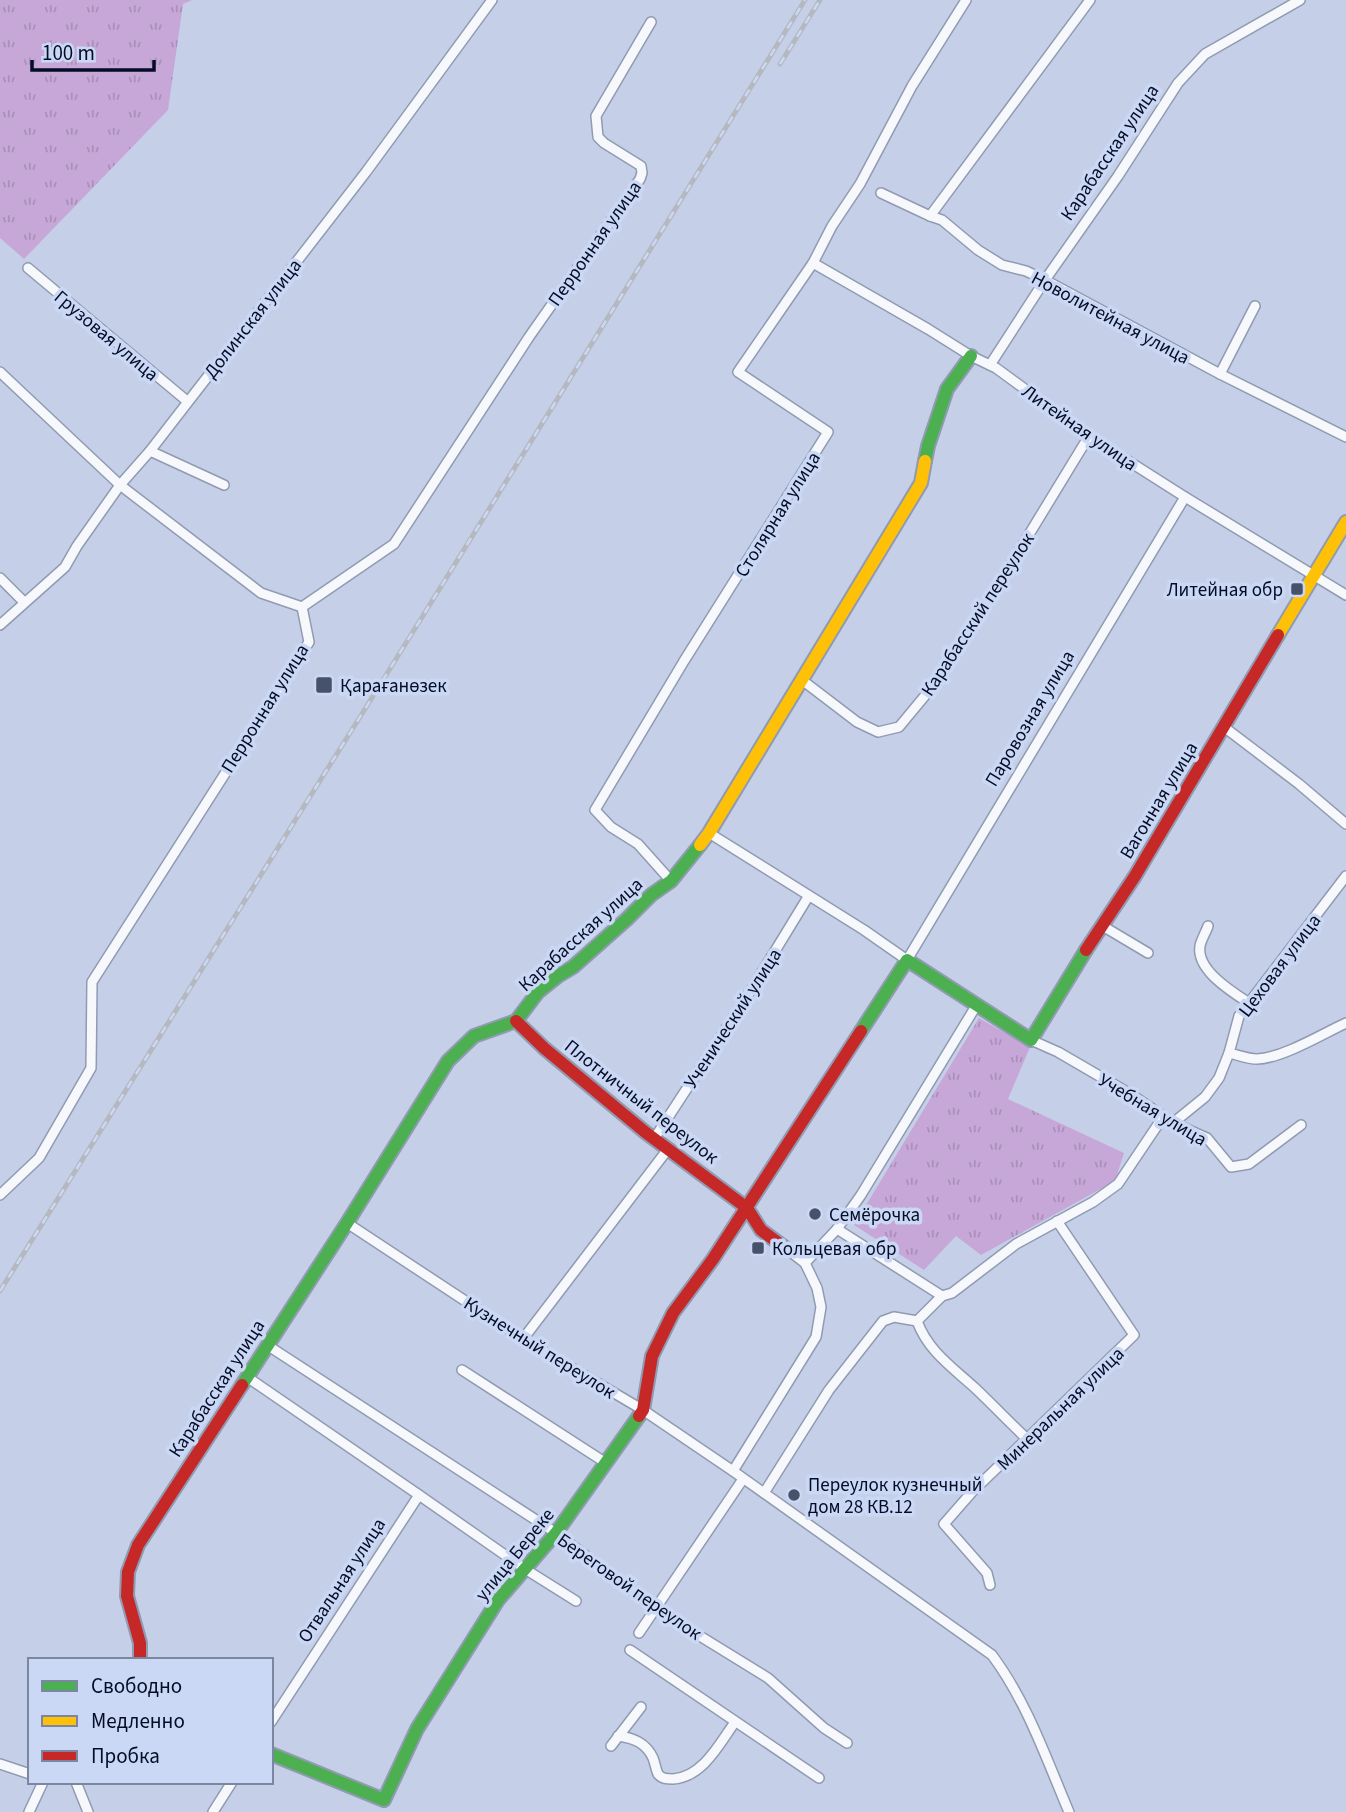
<svg xmlns="http://www.w3.org/2000/svg" width="1346" height="1812" font-family="'Source Sans 3',sans-serif">
	<style>
		.grass { fill: url(#grass-tufts) }
		.lines { fill: none; stroke-linecap: round; stroke-linejoin: round }
		.street-casing { stroke: #909bb2; stroke-width: 12 }
		.fast-casing { stroke: #909bb2; stroke-width: 16 }
		.slow-casing { stroke: #909bb2; stroke-width: 16 }
		.jam-casing { stroke: #909bb2; stroke-width: 16 }
		.street { stroke: #f6f8fc; stroke-width: 9 }
		.fast { stroke: #4caf50; stroke-width: 12 }
		.slow { stroke: #ffc107; stroke-width: 12 }
		.jam { stroke: #c62828; stroke-width: 12 }
		.rail-casing { stroke: #b5b8bf; stroke-width: 5 }
		.rail { stroke: #cad8f5; stroke-width: 2.5; stroke-dasharray: 8; stroke-linecap: butt }
		.poi-dot { fill: #48516a; stroke: #cad8f5; stroke-width: 2.5 }
		.labels { text-anchor: middle; stroke-width: 7; stroke-linejoin: round; paint-order: stroke }
		.street-label { font-size: 19px; fill: #050d26; stroke: #cad8f5 }
		.poi-label { font-size: 19px; fill: #050d26; stroke: #cad8f5; text-anchor: start }
	</style>
	<defs>
		<pattern id="grass-tufts" width="24" height="20" patternUnits="userSpaceOnUse" patternTransform="scale(1.75)"><rect width="24" height="20" fill="#c7a7d8"/><path d="M3 7l-1-3M5 7V3M7 7l1-3M15 17l-1-3M17 17v-4M19 17l1-3" fill="none" stroke="#a98fb9"/></pattern>
	</defs>
	<rect width="100%" height="100%" fill="#c5d0e8"/>
	<g class="grass">
		<polygon points="0,0 192,0 183,4 168,110 24,259 0,238"/>
		<polygon points="979,1018 1030,1047 1008,1099 1124,1153 1115,1181 981,1255 956,1236 924,1270 854,1225"/>
	</g>
	<g class="lines">
		<defs>
			<g id="street">
				<polyline points="881,193 930,216 942,220 978,250 1002,265 1026,271 1045,280 1220,374 1346,437"/>
				<polyline points="930,216 1090,0"/>
				<polyline points="813,263 928,329 971,356 996,368 1089,436 1185,497 1346,595"/>
				<polyline points="28,268 187,401"/>
				<polyline points="990,365 1045,280 1118,176 1178,83 1205,54 1300,0"/>
				<polyline points="0,372 120,485 261,593 302,607"/>
				<polyline points="1220,374 1255,306"/>
				<polyline points="150,451 224,485"/>
				<polyline points="0,578 24,602"/>
				<polyline points="302,607 394,544 529,337 640,179 642,173 641,166 604,143 598,137 596,116 651,22"/>
				<polyline points="0,625 65,567 77,546 120,485 150,451 366,172 492,0"/>
				<polyline points="802,680 857,722 878,732 899,727 933,686 972,628 1089,436"/>
				<polyline points="1224,727 1299,784 1346,824"/>
				<polyline points="709,833 864,930 907,960 1185,497"/>
				<polyline points="671,881 638,844 611,827 595,810 684,661 828,432 738,372 813,263 832,226 860,184 912,86 966,0"/>
				<polyline points="1101,925 1148,953"/>
				<path d="M1208 926C1206 932 1201 940 1200 946 1196 970 1232 992 1249 1003"/>
				<polyline points="1031,1040 1058,1052 1132,1095 1173,1123 1207,1138 1231,1167 1249,1164 1301,1125"/>
				<path d="M1229 1053C1238 1055 1248 1059 1257 1059 1283 1058 1322 1034 1346 1023"/>
				<polyline points="1173,1123 1205,1097 1219,1078 1229,1053 1239,1016 1346,876"/>
				<polyline points="654,1139 753,987 808,897"/>
				<polyline points="0,1195 39,1158 91,1068 92,982 309,642 302,607"/>
				<path d="M347 1223 523 1339 643 1410 733 1471 992 1655C1027 1702 1046 1758 1069 1812"/>
				<polyline points="837,1229 942,1296"/>
				<polyline points="805,1263 837,1229 861,1195 976,1006"/>
				<polyline points="523,1339 668,1149"/>
				<polyline points="267,1345 556,1533 656,1609 768,1678 824,1728 847,1743"/>
				<polyline points="462,1370 606,1463"/>
				<polyline points="247,1377 419,1495 525,1569 576,1601"/>
				<path d="M1027 1439C1009 1422 992 1404 975 1388 952 1367 928 1351 917 1321L942 1296 952 1293 1016 1244 1093 1202 1118 1184 1163 1117"/>
				<polyline points="733,1471 816,1337 821,1307 817,1288 805,1263 788,1250"/>
				<polyline points="764,1493 829,1390 883,1321 894,1317 917,1321"/>
				<polyline points="990,1585 987,1573 944,1524 972,1492 1134,1335 1057,1221"/>
				<polyline points="639,1633 743,1479"/>
				<polyline points="630,1650 819,1778"/>
				<polyline points="271,1722 419,1495"/>
				<path d="M618 1736C634 1738 646 1743 653 1758 655 1763 656 1770 658 1774 662 1779 667 1779 673 1779 703 1777 720 1743 735 1722"/>
				<polyline points="611,1746 641,1707"/>
				<polyline points="0,1764 30,1774"/>
				<polyline points="76,1782 88,1812"/>
				<polyline points="29,1812 43,1782"/>
				<polyline points="213,1812 232,1782"/>
			</g>
			<g id="fast">
				<polyline points="925,461 928,446 947,389 971,356"/>
				<polyline points="861,1031 907,960 1031,1040 1086,950"/>
				<polyline points="242,1385 347,1223 448,1061 474,1036 516,1021 538,992 558,976 573,967 627,919 651,895 671,881 700,845"/>
				<polyline points="271,1754 384,1800 417,1729 498,1600 556,1533 639,1416"/>
			</g>
			<g id="slow">
				<polyline points="1278,635 1346,522"/>
				<polyline points="700,845 709,833 921,483 925,461"/>
			</g>
			<g id="jam">
				<polyline points="1086,950 1135,876 1278,635"/>
				<polyline points="516,1021 544,1048 645,1132 747,1208 761,1230 788,1250"/>
				<polyline points="639,1416 643,1410 652,1356 673,1313 713,1259 861,1031"/>
				<polyline points="140,1660 140,1643 127,1596 128,1572 138,1545 242,1385"/>
			</g>
		</defs>
		<use href="#street" class="street-casing"/>
		<use href="#fast" class="fast-casing"/>
		<use href="#slow" class="slow-casing"/>
		<use href="#jam" class="jam-casing"/>
		<use href="#street" class="street"/>
		<use href="#fast" class="fast"/>
		<use href="#slow" class="slow"/>
		<use href="#jam" class="jam"/>
		<defs>
			<g id="rail">
				<polyline points="780,64 820,0"/>
				<polyline points="0,1291 365,709 805,0"/>
			</g>
		</defs>
		<use href="#rail" class="rail-casing"/>
		<use href="#rail" class="rail"/>
	</g>
	<g class="poi-dot">
		<rect x="1290" y="582" width="14" height="14" rx="3.5"/>
		<rect x="315" y="676" width="18" height="18" rx="3.5"/>
		<circle cx="815" cy="1214" r="7"/>
		<rect x="751" y="1241" width="14" height="14" rx="3.5"/>
		<circle cx="794" cy="1495" r="7"/>
	</g>
	<g class="labels">
		<g class="street-label">
			<text transform="translate(1109 152) rotate(-56)" y="7">Карабасская улица</text>
			<text transform="translate(594 243) rotate(-55)" y="7">Перронная улица</text>
			<text transform="translate(1111 317) rotate(28)" y="7">Новолитейная улица</text>
			<text transform="translate(252 318) rotate(-52)" y="7">Долинская улица</text>
			<text transform="translate(107 335) rotate(40)" y="7">Грузовая улица</text>
			<text transform="translate(1080 427) rotate(35)" y="7">Литейная улица</text>
			<text transform="translate(777 514) rotate(-58)" y="7">Столярная улица</text>
			<text transform="translate(977 614) rotate(-57)" y="7">Карабасский переулок</text>
			<text transform="translate(264 708) rotate(-58)" y="7">Перронная улица</text>
			<text transform="translate(1029 718) rotate(-59)" y="7">Паровозная улица</text>
			<text transform="translate(1158 800) rotate(-59)" y="7">Вагонная улица</text>
			<text transform="translate(580 934) rotate(-42)" y="7">Карабасская улица</text>
			<text transform="translate(1279 965) rotate(-53)" y="7">Цеховая улица</text>
			<text transform="translate(732 1018) rotate(-57)" y="7">Ученический улица</text>
			<text transform="translate(642 1101) rotate(38)" y="7">Плотничный переулок</text>
			<text transform="translate(1153 1109) rotate(31)" y="7">Учебная улица</text>
			<text transform="translate(540 1347) rotate(32)" y="7">Кузнечный переулок</text>
			<text transform="translate(216 1388) rotate(-57)" y="7">Карабасская улица</text>
			<text transform="translate(1060 1408) rotate(-44)" y="7">Минеральная улица</text>
			<text transform="translate(514 1554) rotate(-51)" y="7">улица Береке</text>
			<text transform="translate(341 1580) rotate(-57)" y="7">Отвальная улица</text>
			<text transform="translate(630 1586) rotate(35)" y="7">Береговой переулок</text>
		</g>
		<g class="poi-label">
			<text x="1283" y="596" text-anchor="end">Литейная обр</text>
			<text x="340" y="692">Қарағанөзек</text>
			<text x="829" y="1221">Семёрочка</text>
			<text x="772" y="1255">Кольцевая обр</text>
			<text x="808" y="1491">Переулок кузнечный<tspan x="808" dy="22">дом 28 КВ.12</tspan></text>
		</g>
	</g>
	<rect x="28" y="1658" width="245" height="126" fill="#cad8f5" stroke="#7b87a2" stroke-width="2"/>
	<rect x="42" y="1681" width="35" height="10" fill="#4caf50" stroke="#7b87a2" stroke-width="2"/>
	<text x="91" y="1693" font-size="21" fill="#050d26">Свободно</text>
	<rect x="42" y="1716" width="35" height="10" fill="#ffc107" stroke="#7b87a2" stroke-width="2"/>
	<text x="91" y="1728" font-size="21" fill="#050d26">Медленно</text>
	<rect x="42" y="1751" width="35" height="10" fill="#c62828" stroke="#7b87a2" stroke-width="2"/>
	<text x="91" y="1763" font-size="21" fill="#050d26">Пробка</text>
	<path d="M32 60v10h122v-10" fill="none" stroke="#050d26" stroke-width="3.5"/>
	<text x="42" y="60" font-size="21" fill="#050d26" stroke="#cad8f5" stroke-width="5" paint-order="stroke">100 m</text>
</svg>
